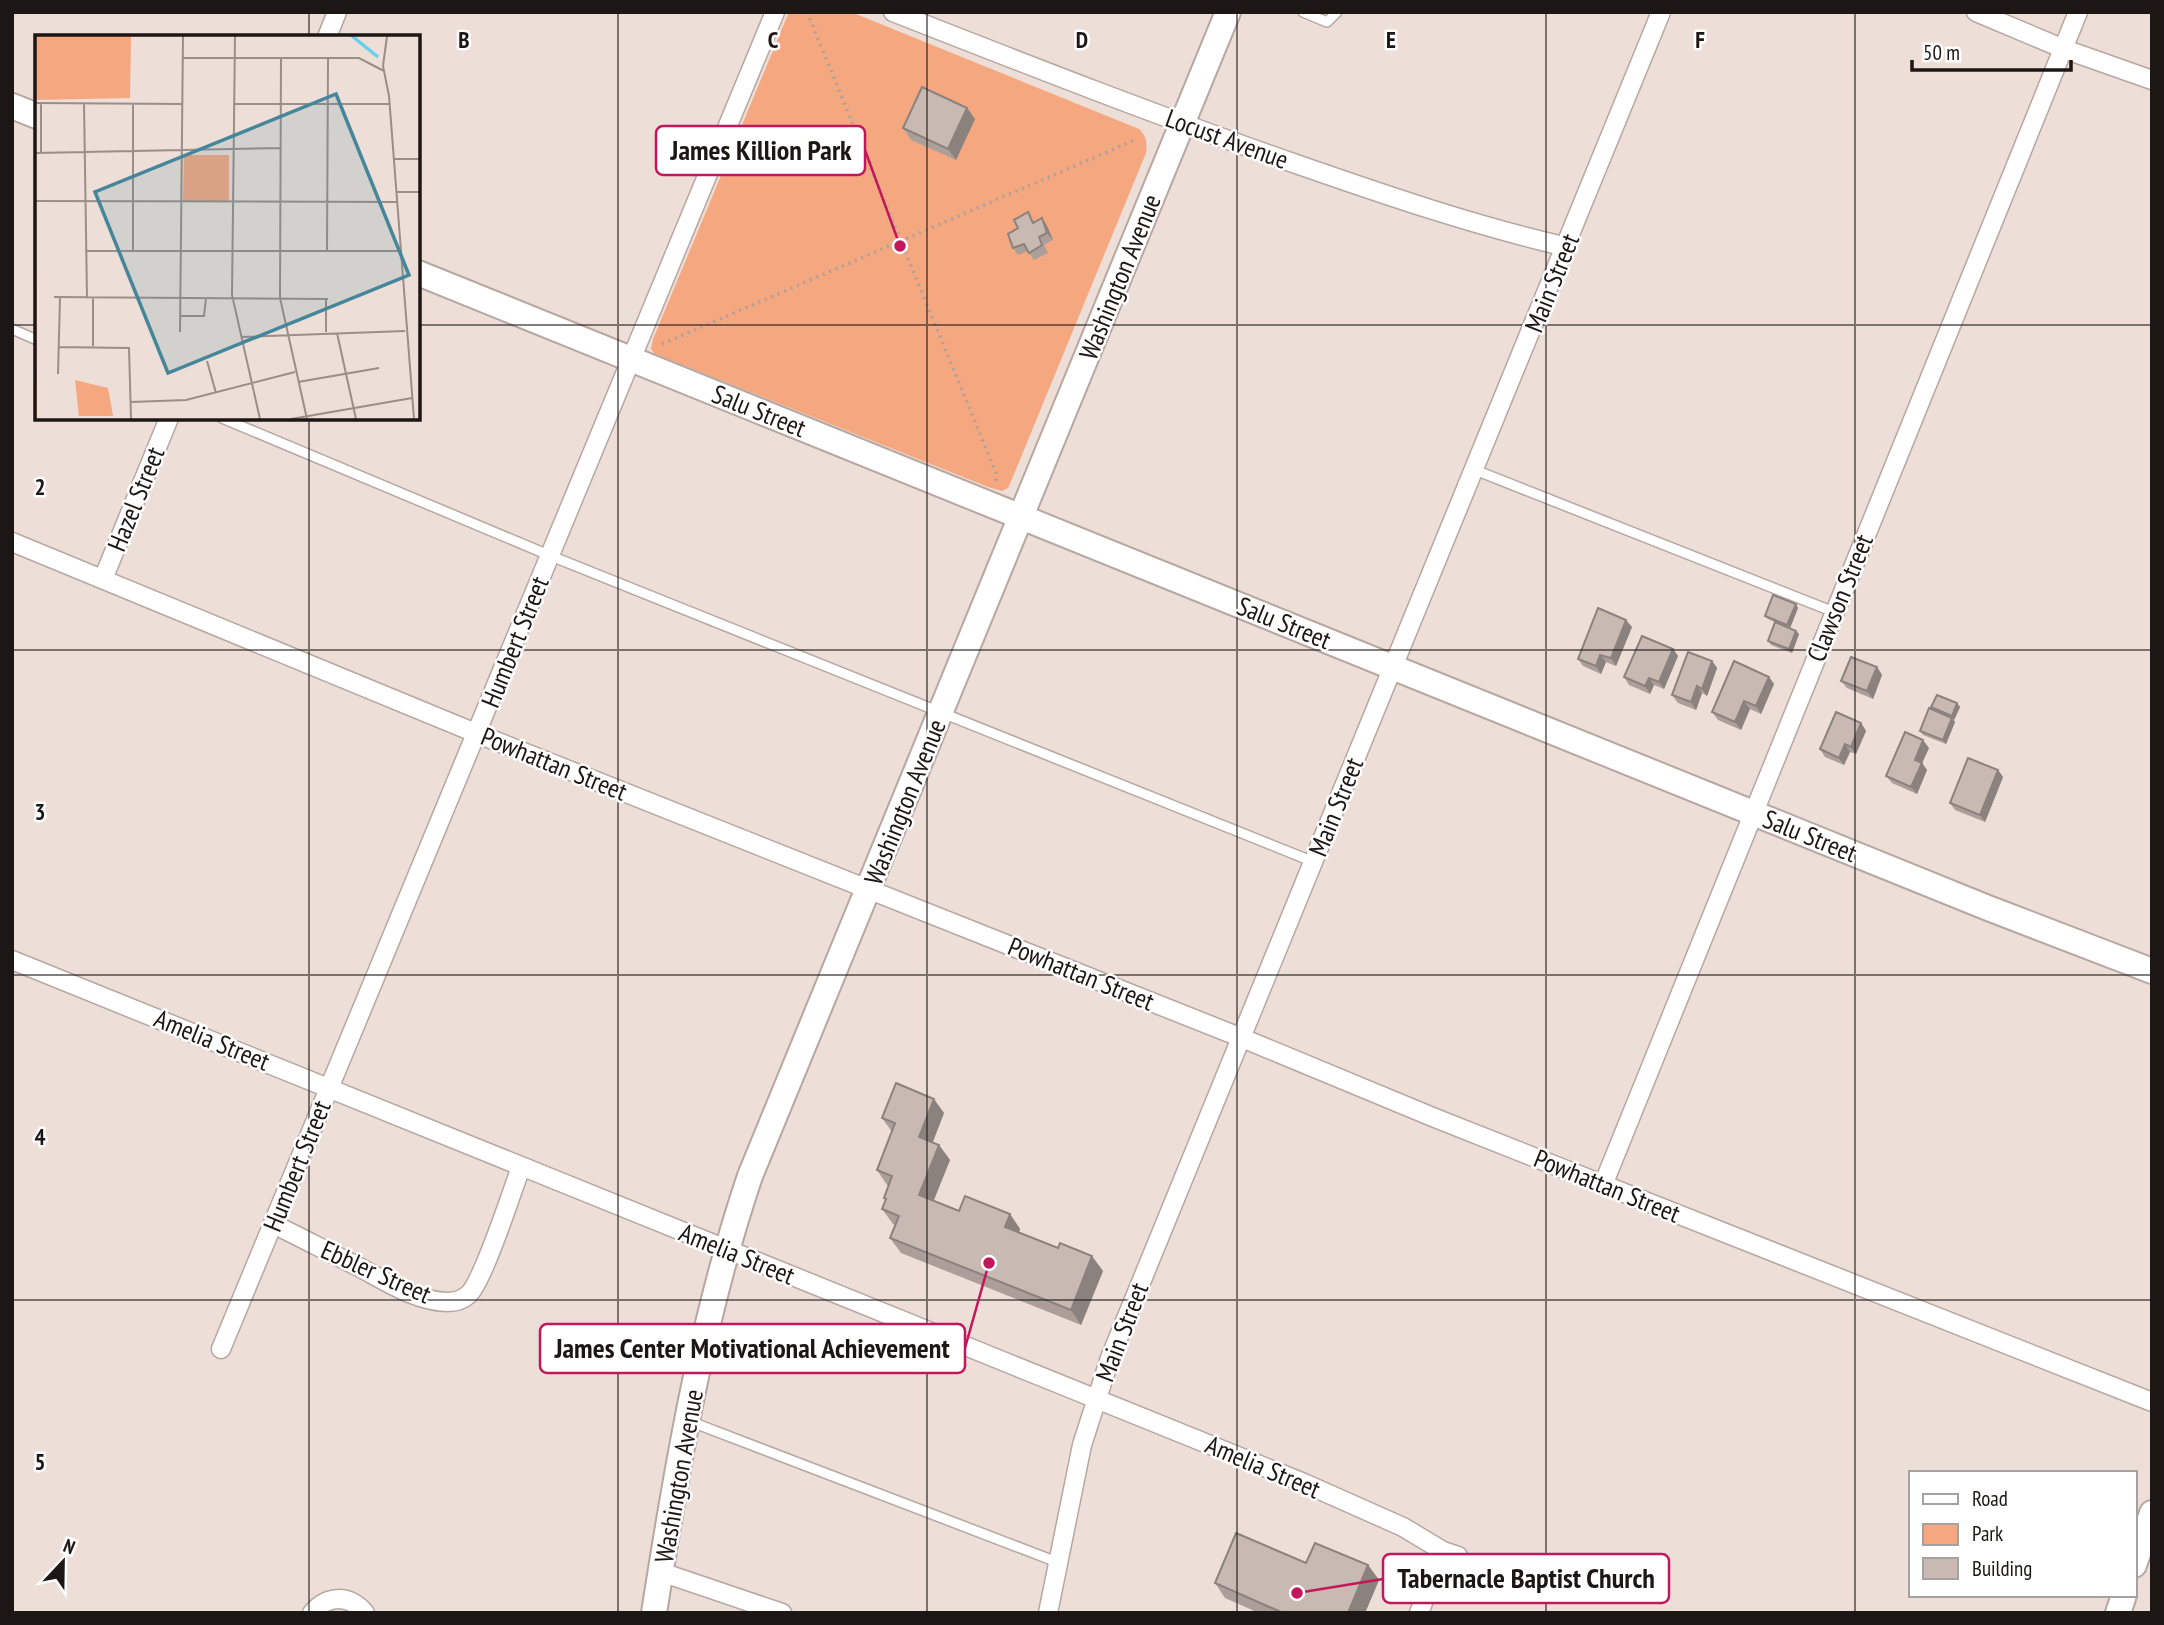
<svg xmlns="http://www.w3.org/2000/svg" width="2164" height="1625" font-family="'PT Sans Narrow',sans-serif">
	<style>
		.green { fill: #f5a780 }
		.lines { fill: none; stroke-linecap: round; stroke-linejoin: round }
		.lane-casing { stroke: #b6a7a0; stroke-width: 12 }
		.street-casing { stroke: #b6a7a0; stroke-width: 21 }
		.secondary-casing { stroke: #b6a7a0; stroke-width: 28 }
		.path { stroke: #ada19c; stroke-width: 3.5; stroke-dasharray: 2 5; stroke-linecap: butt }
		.lane { stroke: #fff; stroke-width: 9 }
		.street { stroke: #fff; stroke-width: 18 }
		.secondary { stroke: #fff; stroke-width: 24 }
		.wall { fill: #ac9f99 }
		.shaded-wall { fill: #8c827d }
		.building { fill: #c8b9b2; stroke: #8c827d; stroke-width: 2 }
		.grid { fill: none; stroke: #1c1714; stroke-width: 2; stroke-opacity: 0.55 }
		.labels { text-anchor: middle; stroke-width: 5; stroke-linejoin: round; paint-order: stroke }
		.street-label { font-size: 26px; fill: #1c1714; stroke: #fff }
		.inset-river { fill: none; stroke: #64cfef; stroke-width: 3.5 }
		.inset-road { fill: none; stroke: #998e89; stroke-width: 2 }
		.view { fill: #46869a; fill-opacity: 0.15; stroke: #46869a; stroke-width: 3.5 }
		.inset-edge { fill: none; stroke: #1c1714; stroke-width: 3.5 }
		.grid-label { font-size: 23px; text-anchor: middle; font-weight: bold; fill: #1c1714; stroke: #fff; stroke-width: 5; stroke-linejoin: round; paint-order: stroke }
		.leader { fill: none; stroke: #c2185b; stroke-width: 2.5 }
		.callout-dot { fill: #c2185b; stroke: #fff; stroke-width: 2.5 }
		.callout { fill: #fff; stroke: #c2185b; stroke-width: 2.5 }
		.callout-label { font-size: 28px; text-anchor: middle; font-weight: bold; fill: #1c1714 }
	</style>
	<rect width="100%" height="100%" fill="#edded7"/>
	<path class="green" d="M789 12H851L1139 129C1147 137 1147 142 1146 153L1012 479 1008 488 1002 491 988 487 655 354 651 349 653 339Z"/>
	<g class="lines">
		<defs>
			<g id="lane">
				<polyline points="1303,12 1327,22 1337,12"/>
				<polyline points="12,329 37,340"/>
				<polyline points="222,418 551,556 1314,862"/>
				<polyline points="1475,470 1834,612"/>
				<polyline points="689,1421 1057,1562"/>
			</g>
			<g id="street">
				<path d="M893 12C1028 65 1163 118 1299 165 1388 196 1476 226 1567 247"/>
				<polyline points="1976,12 2064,49 2152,80"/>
				<polyline points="327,37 337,12"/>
				<polyline points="12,542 478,734 1242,1038 1435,1118 2152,1402"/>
				<polyline points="103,579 169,418"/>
				<polyline points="12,960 1304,1483 1403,1527 1443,1551 1458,1556"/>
				<polyline points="1603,1185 2078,12"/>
				<path d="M273 1224C302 1238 330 1253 359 1267 385 1281 417 1302 448 1302 455 1302 462 1300 468 1295 483 1282 512 1191 521 1167"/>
				<polyline points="221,1349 775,12"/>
				<polyline points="661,1572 782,1613"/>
				<path d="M312 1613C327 1595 349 1594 365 1613"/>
				<polyline points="1048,1613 1082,1445 1110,1358 1661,12"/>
				<polyline points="1419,1613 1443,1551"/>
			</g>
			<g id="secondary">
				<polyline points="12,106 37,116"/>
				<polyline points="418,273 1988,908 2152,971"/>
				<polyline points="2134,1565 2152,1513"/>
				<path d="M654 1613C677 1466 702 1318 750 1176L1228 12"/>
				<polyline points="2118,1613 2124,1595"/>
			</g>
		</defs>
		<use href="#lane" class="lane-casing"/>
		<use href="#street" class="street-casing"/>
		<use href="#secondary" class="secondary-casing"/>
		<g class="path">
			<polyline points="807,12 996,473 996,484"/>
			<polyline points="662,344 1137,139"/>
		</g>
		<use href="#lane" class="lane"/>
		<use href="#street" class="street"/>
		<use href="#secondary" class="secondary"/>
	</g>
	<g class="wall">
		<polygon points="967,108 975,119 956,160 911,140 903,128"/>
		<polygon points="1042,218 1047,226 1053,240 1044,245 1048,253 1034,260 1028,251 1018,255 1013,248 1033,220 1035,223"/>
		<polygon points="1798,608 1790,628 1799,634 1792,653 1771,645 1768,641 1775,622 1768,619 1765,616"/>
		<polygon points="1632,627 1616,666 1606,662 1601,674 1583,666 1578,659"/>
		<polygon points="1673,649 1678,656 1664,689 1654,685 1650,694 1629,685 1624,677"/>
		<polygon points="1712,661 1717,668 1707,696 1702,693 1696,710 1678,703 1672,695"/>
		<polygon points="1877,667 1882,675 1873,699 1847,688 1841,681"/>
		<polygon points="1769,677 1774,684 1761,714 1750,709 1741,730 1718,720 1712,712"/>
		<polygon points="1957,703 1960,707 1954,720 1953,719 1955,722 1946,744 1923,735 1920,731 1933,710 1931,707"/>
		<polygon points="1861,723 1866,731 1856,754 1850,752 1844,765 1825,757 1820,749"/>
		<polygon points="1929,748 1922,763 1927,770 1917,794 1892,783 1886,776"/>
		<polygon points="1998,770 2003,777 1985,822 1955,810 1950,803"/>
		<polygon points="944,1113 933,1142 939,1145 950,1160 933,1201 959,1211 1010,1214 1020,1229 1019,1233 1103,1271 1081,1325 901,1253 890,1238 895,1225 893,1224 882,1209 886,1201 884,1198 889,1185 887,1185 877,1170 892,1132 882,1118"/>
		<polygon points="1368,1565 1379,1580 1365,1613 1259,1613 1225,1598 1215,1583"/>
	</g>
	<g class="shaded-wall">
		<polygon points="967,108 975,119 956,160 948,149"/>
		<polygon points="1042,218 1047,226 1053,240 1047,233"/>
		<polygon points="1796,604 1798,608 1790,628 1787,625"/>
		<polygon points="1626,620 1632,627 1616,666 1611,658"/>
		<polygon points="1796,631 1799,634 1792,653 1789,649"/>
		<polygon points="1673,649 1678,656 1664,689 1659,682"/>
		<polygon points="1600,655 1606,662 1601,674 1596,666"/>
		<polygon points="1712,661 1717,668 1707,696 1702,689"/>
		<polygon points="1877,667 1882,675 1873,699 1867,691"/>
		<polygon points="1769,677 1774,684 1761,714 1756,706"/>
		<polygon points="1649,678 1654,685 1650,694 1645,686"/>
		<polygon points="1697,686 1702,693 1696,710 1691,702"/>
		<polygon points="1744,701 1750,709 1741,730 1735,722"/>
		<polygon points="1957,703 1960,707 1954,720 1952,716"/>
		<polygon points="1952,718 1955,722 1946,744 1943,740"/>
		<polygon points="1861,723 1866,731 1856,754 1851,747"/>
		<polygon points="1923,740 1929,748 1922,763 1927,770 1917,794 1911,787 1915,760"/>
		<polygon points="1845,744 1850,752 1844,765 1839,758"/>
		<polygon points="1998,770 2003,777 1985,822 1980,815"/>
		<polygon points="934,1099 944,1113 929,1151 919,1137"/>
		<polygon points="939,1145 950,1160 930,1210 919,1195"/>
		<polygon points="1010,1214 1020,1229 1015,1242 1005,1227"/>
		<polygon points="1092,1256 1103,1271 1081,1325 1071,1310"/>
		<polygon points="1368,1565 1379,1580 1365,1613 1348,1613"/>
	</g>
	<g class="building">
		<polygon points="922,87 967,108 948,149 903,128"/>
		<polygon points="1028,212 1033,223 1042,218 1047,233 1039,237 1042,245 1029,253 1024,244 1013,248 1008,234 1018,228 1014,220"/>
		<polygon points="1773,595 1796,604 1787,625 1765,616"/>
		<polygon points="1598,608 1626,620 1611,658 1600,655 1596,666 1578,659"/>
		<polygon points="1775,622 1796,631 1789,649 1768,641"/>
		<polygon points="1642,636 1673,649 1659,682 1649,678 1645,686 1624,677"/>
		<polygon points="1688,652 1712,661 1702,689 1697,686 1691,702 1672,695"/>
		<polygon points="1851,657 1877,667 1867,691 1841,681"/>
		<polygon points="1734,661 1769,677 1756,706 1744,701 1735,722 1712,712"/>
		<polygon points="1937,695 1957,703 1952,716 1931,707"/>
		<polygon points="1929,708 1952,718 1943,740 1920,731"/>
		<polygon points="1836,712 1861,723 1851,747 1845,744 1839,758 1820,749"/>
		<polygon points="1905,732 1923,740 1915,760 1922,763 1911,787 1886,776"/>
		<polygon points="1968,758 1998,770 1980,815 1950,803"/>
		<polygon points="896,1083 934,1099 919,1137 939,1145 919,1195 959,1211 965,1196 1010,1214 1005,1227 1058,1248 1060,1243 1092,1256 1071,1310 890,1238 899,1216 882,1209 886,1199 884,1198 892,1176 877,1170 895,1123 882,1118"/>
		<polygon points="1236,1533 1306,1563 1315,1543 1368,1565 1348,1613 1281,1613 1281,1612 1215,1583"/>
	</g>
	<path class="grid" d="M309 12V37M618 12V1613M927 12V1613M1237 12V1613M1546 12V1613M1855 12V1613M12 325H37M418 325H2152M309 418V1613M12 650H2152M12 975H2152M12 1300H2152"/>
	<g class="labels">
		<g class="street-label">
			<text transform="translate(1227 139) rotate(20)" y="9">Locust Avenue</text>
			<text transform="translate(1120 277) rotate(-68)" y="9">Washington Avenue</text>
			<text transform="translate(1552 283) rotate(-68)" y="9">Main Street</text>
			<text transform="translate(759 411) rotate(22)" y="9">Salu Street</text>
			<text transform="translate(136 499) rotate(-68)" y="9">Hazel Street</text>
			<text transform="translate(1840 598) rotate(-68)" y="9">Clawson Street</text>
			<text transform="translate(1284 623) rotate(22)" y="9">Salu Street</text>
			<text transform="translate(515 642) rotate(-68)" y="9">Humbert Street</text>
			<text transform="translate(554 764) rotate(22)" y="9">Powhattan Street</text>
			<text transform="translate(905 802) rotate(-68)" y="9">Washington Avenue</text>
			<text transform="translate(1336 807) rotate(-68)" y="9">Main Street</text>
			<text transform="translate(1810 836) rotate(22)" y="9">Salu Street</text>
			<text transform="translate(1081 974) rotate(22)" y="9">Powhattan Street</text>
			<text transform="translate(212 1040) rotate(22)" y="9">Amelia Street</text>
			<text transform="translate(297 1166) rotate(-68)" y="9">Humbert Street</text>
			<text transform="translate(1607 1186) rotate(22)" y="9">Powhattan Street</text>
			<text transform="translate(737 1254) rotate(22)" y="9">Amelia Street</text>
			<text transform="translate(376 1272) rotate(24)" y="9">Ebbler Street</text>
			<text transform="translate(1122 1332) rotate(-69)" y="9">Main Street</text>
			<text transform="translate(1263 1467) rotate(23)" y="9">Amelia Street</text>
			<text transform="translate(679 1476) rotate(-80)" y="9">Washington Avenue</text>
		</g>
	</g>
	<g transform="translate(35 35)">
		<rect width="385" height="385" fill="#edded7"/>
		<path d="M0 1H96L95 63 0 65ZM149 120H194V166H148ZM0 168H1L2 384H0ZM40 345 73 353 78 381H44Z" fill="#f5a780"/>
		<path class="inset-river" d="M317 1 343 22"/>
		<path class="inset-road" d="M200 1 197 260 225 384M352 1 348 31 354 61 379 384M148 23H324L349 36M246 23 245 263 272 384M0 68 147 69M49 68 52 262M6 69V118M200 69H355M0 118 246 113M359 124H385M361 157H385M0 166 362 167M52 216H367M98 216V68M292 216 293 23M19 262 293 264M58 263V311M145 281H169L171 263M145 297 148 1M291 297V264M302 298 321 384M206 302 370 296M23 312 94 313 96 384M172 326 181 358M23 339 25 262M263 347 344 333M96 367 151 365 260 337M256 384 377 363"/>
		<path class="view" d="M301 59 374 240 133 338 60 157Z"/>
		<rect width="385" height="385" class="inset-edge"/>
	</g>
	<g class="grid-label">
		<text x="464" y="48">B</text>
		<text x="773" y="48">C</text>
		<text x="1082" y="48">D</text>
		<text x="1391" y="48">E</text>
		<text x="1700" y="48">F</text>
		<text x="40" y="495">2</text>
		<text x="40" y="820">3</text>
		<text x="40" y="1145">4</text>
		<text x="40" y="1470">5</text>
	</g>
	<path class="leader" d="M900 246L865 150M989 1263L965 1348M1297 1593L1383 1579"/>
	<g class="callout-dot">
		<circle cx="900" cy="246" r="7"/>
		<circle cx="989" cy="1263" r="7"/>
		<circle cx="1297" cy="1593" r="7"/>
	</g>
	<g class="callout">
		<rect x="656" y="126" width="209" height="49" rx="7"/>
		<rect x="540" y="1324" width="425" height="49" rx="7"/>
		<rect x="1383" y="1554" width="286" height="49" rx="7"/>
	</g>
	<g class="callout-label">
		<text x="761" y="160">James Killion Park</text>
		<text x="752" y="1358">James Center Motivational Achievement</text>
		<text x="1526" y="1588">Tabernacle Baptist Church</text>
	</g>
	<rect width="2164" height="1625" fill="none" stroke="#1c1714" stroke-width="28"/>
	<rect x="1909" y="1471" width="228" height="126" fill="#ffffff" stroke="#a4a2a1" stroke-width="2"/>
	<rect x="1923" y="1494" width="35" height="10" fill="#ffffff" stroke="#a4a2a1" stroke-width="2"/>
	<text x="1972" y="1506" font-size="21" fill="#1c1714">Road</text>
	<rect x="1923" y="1524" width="35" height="21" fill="#f5a780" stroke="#a4a2a1" stroke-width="2"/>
	<text x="1972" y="1541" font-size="21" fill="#1c1714">Park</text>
	<rect x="1923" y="1558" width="35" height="21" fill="#c8b9b2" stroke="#a4a2a1" stroke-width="2"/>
	<text x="1972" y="1576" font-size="21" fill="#1c1714">Building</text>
	<g transform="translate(63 1562) rotate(22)" stroke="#ffffff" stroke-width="5" paint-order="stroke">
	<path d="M0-5L12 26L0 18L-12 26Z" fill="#1c1714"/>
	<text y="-10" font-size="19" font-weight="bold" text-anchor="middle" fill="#1c1714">N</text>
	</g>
	<path d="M1912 60v10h159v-10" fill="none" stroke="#1c1714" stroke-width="3.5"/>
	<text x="1923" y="60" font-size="21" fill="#1c1714" stroke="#ffffff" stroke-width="5" paint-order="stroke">50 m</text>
</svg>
